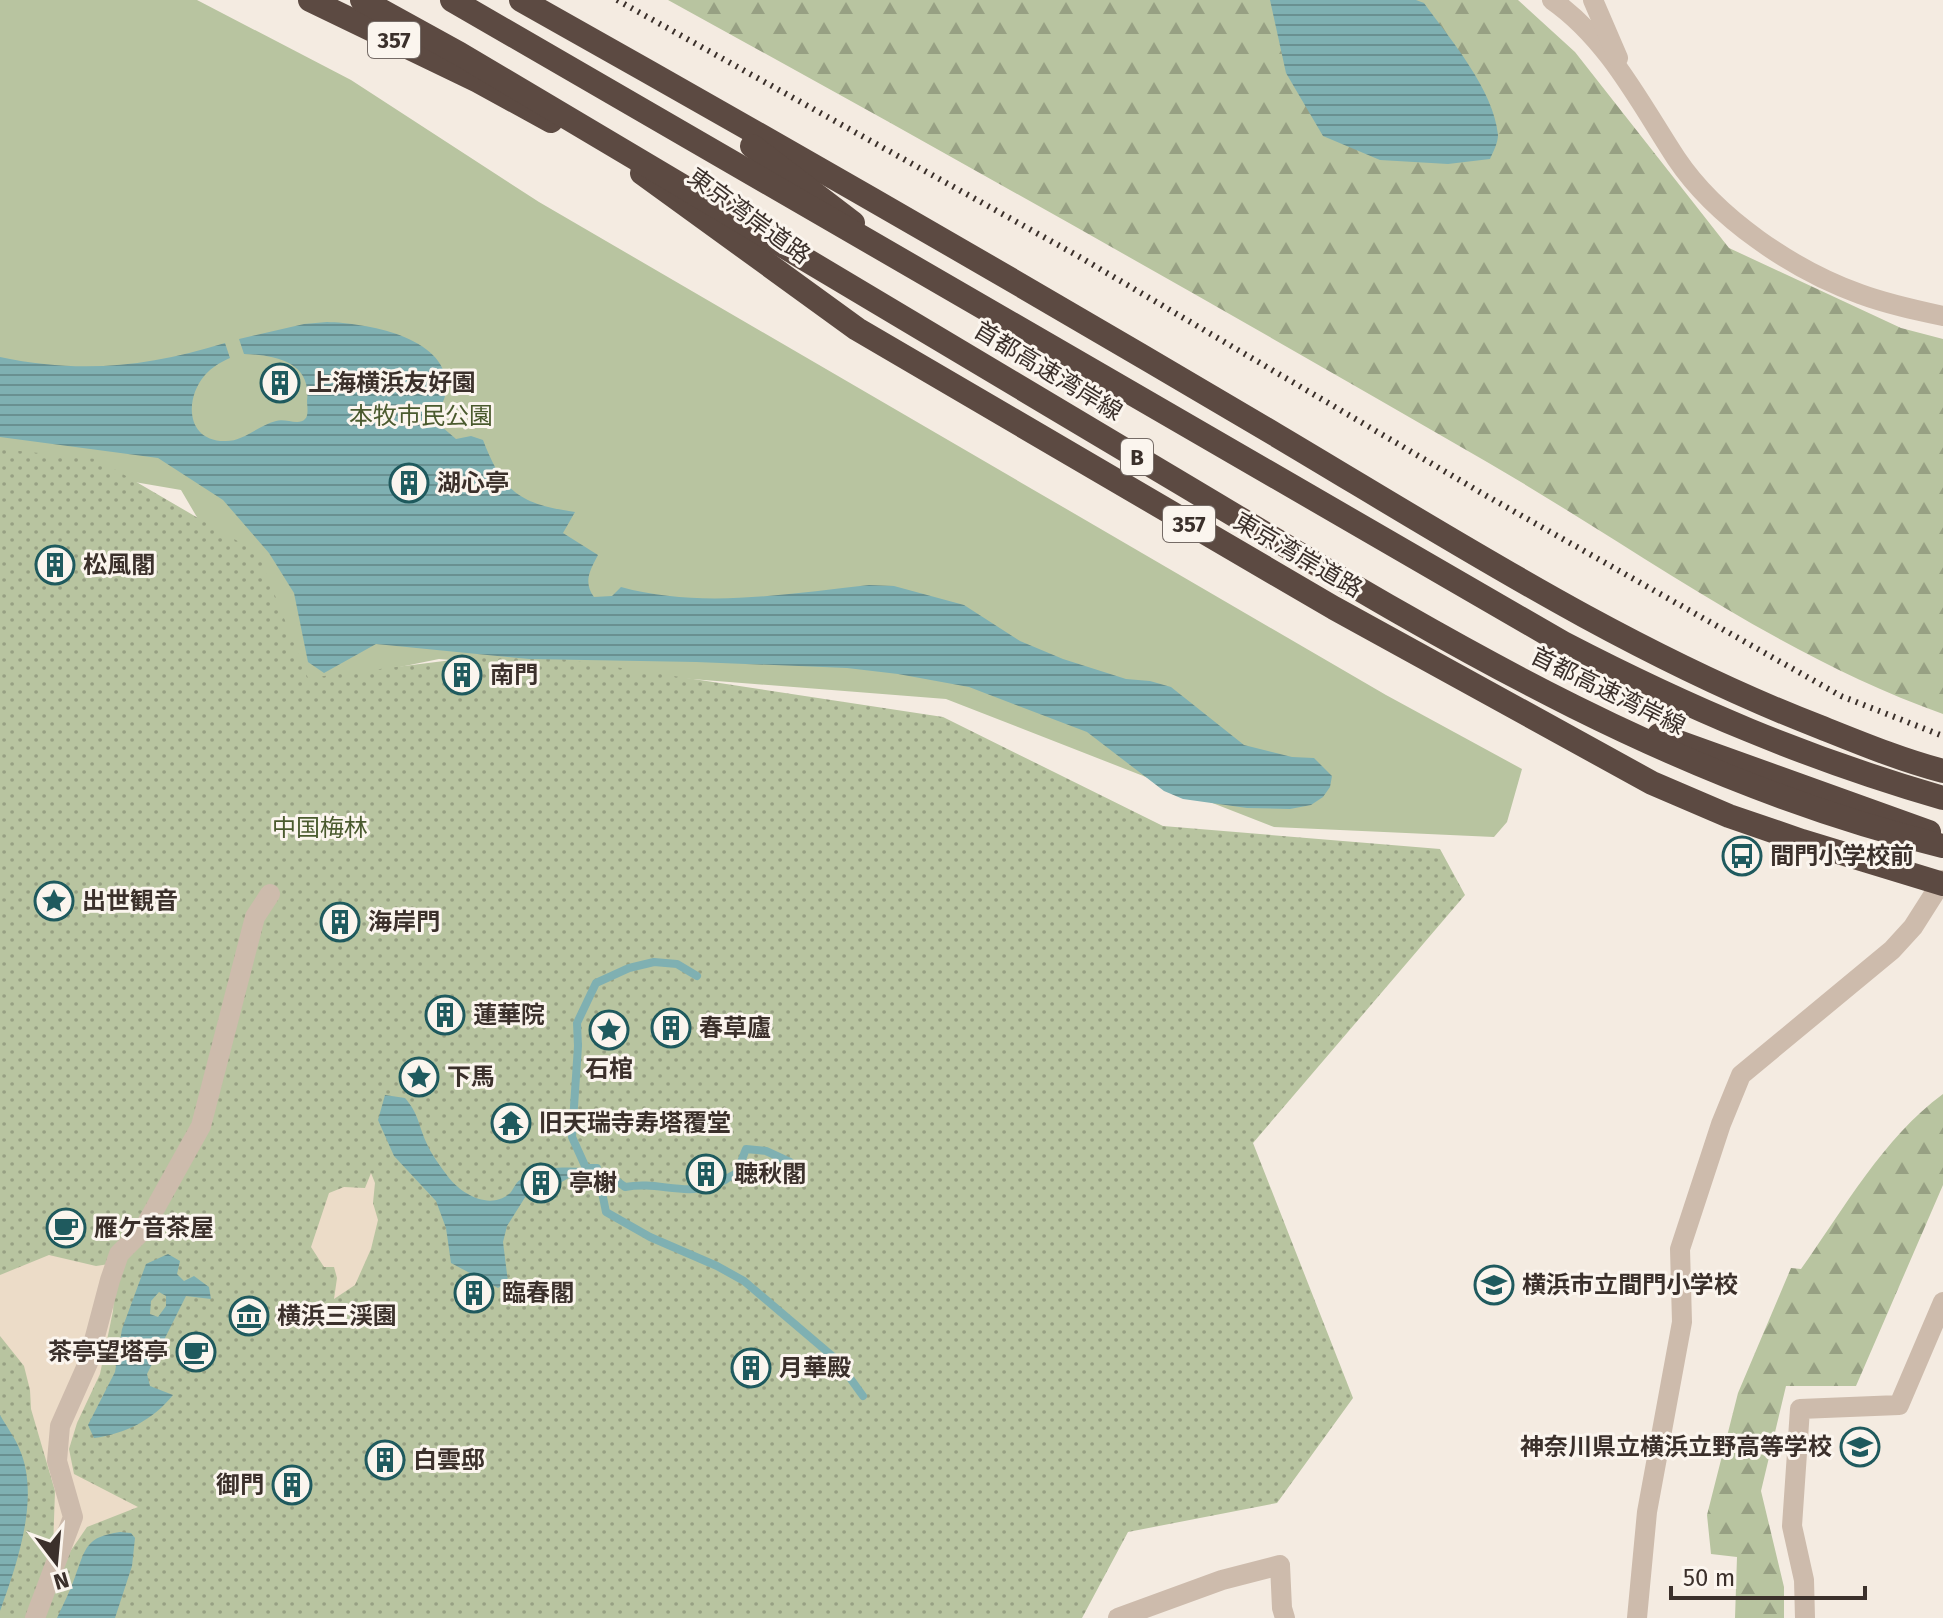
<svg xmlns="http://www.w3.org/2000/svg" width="1943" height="1618" font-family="'Fira Sans','Noto Sans JP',sans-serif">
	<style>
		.forest { fill: url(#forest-firs) }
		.park { fill: #b8c4a0 }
		.garden { fill: url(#garden-dots) }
		.plaza { fill: #ecdcc8 }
		.water { fill: url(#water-rules); fill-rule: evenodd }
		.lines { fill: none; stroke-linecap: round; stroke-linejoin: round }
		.stream { stroke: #7fb0b2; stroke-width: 8 }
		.minor { stroke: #cdbbac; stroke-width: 20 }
		.highway { stroke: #5c4a42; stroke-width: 24 }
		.rail { stroke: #3b302b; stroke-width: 6; stroke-dasharray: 2 6; stroke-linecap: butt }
		.highway-bridge { stroke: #5c4a42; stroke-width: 24 }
		.labels { text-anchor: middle; stroke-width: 6; stroke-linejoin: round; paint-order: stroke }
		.shield { fill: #fbf5ee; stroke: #756b66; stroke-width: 2 }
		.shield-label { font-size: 22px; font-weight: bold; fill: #3b302b }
		.street-label { font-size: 24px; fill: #3b302b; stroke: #fbf5ee }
		.poi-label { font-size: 24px; font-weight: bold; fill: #3b302b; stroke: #fbf5ee; text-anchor: start }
		.park-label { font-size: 24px; fill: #4a5a2e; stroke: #fbf5ee }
	</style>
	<defs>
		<pattern id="forest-firs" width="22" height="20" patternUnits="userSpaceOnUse" patternTransform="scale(2)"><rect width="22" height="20" fill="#b8c4a0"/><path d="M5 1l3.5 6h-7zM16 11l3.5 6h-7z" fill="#97a083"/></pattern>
		<pattern id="garden-dots" width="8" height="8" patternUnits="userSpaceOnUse" patternTransform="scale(2)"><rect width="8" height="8" fill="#b8c4a0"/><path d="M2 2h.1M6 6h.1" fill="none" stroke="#97a083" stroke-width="1.8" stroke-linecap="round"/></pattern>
		<pattern id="water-rules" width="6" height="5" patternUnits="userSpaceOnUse" patternTransform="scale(2)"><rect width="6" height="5" fill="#7fb0b2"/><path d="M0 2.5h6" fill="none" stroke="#699091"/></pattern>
	</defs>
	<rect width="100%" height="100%" fill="#f4ebe1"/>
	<g class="forest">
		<path d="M668 0H1518L1575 52 1729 248 1901 328 1943 339V714C1779 656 1637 549 1487 462 1216 305 943 151 668 0Z"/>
		<path d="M1943 1094V1185L1856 1386H1786L1761 1491 1784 1587V1618H1735L1737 1557 1711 1554 1707 1515 1738 1393 1791 1268 1801 1269C1844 1209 1883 1138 1943 1094Z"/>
	</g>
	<polygon class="park" points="0,0 197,0 351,80 539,202 1386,695 1522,769 1507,822 1494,837 1274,827 946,699 439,659 297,688 181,490 0,459"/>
	<polygon class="garden" points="0,449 97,459 258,553 308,678 516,652 943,717 1163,826 1440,849 1465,895 1253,1143 1353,1398 1277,1503 1128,1532 1082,1618 0,1618"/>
	<g class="plaza">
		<polygon points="371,1173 375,1183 373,1203 378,1220 371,1249 355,1285 334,1299 337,1278 334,1267 324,1267 311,1247 329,1193 344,1187 365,1188"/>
		<polygon points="49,1255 96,1266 116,1263 113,1311 100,1374 77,1423 69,1449 74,1474 138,1507 87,1527 52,1578 55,1491 31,1409 30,1390 24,1366 0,1336 0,1275"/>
	</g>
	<g class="water">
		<path d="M1270 0H1416L1424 3C1450 39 1494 90 1498 135 1498 143 1493 152 1490 159L1448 164 1380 160 1323 136 1286 73Z"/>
		<path d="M327 322C366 323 452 337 446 391 445 401 438 411 434 420L456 439 471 436 483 440C503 493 521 504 575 512L563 533 598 555C590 570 583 582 594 597L612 596 621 587C701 609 787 594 869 585L894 586 964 605 1020 641 1063 659 1126 679 1150 681 1171 687 1244 745 1292 757 1314 758 1332 776 1330 787 1323 797 1311 805 1290 809 1247 808 1183 799 1164 791 1087 732 969 687 898 674 847 668 696 662 529 659 376 644 324 673 308 662 294 593 269 553 223 500 158 458 0 437V357C81 374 147 367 225 343L230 358C221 362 212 367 205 375 184 399 186 442 226 441 244 441 259 425 276 421 285 418 299 426 305 419 309 415 307 406 307 401 312 362 275 355 244 354L239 339 304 324Z"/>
		<path d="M385 1095 405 1098C418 1113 418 1123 426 1142 431 1154 441 1167 449 1178 462 1194 489 1210 509 1194 513 1191 515 1183 520 1180 538 1166 564 1167 586 1168L560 1183 529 1191 507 1226 503 1242 508 1282 498 1288 451 1263 446 1228 436 1201 394 1156 378 1120Z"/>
		<path d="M168 1254 180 1261 177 1274 184 1281 194 1276 209 1287 211 1299 186 1296 147 1374 150 1386 173 1395C153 1420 125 1434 94 1438L88 1425 115 1372 122 1329 146 1264ZM159 1292 166 1296V1306L158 1317 150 1314 151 1301Z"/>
		<path d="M0 1415C6 1426 14 1436 19 1448 41 1496 17 1564 0 1611Z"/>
		<path d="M120 1532 131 1533 135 1538 132 1566 115 1618H57C63 1605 70 1591 75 1577 86 1547 86 1537 120 1532Z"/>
	</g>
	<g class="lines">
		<g class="stream">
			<polyline points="697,976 677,964 654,962 629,968 596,983 577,1023 578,1046 572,1137 586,1168 597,1168 606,1212 650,1237 717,1266 744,1281 837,1360 863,1396"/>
			<path d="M599 1174 610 1176 625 1187C662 1180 687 1200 725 1180 727 1178 734 1175 736 1173 740 1167 743 1156 746 1149L766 1151 790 1162"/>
		</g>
		<g class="minor">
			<path d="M1552 0C1608 39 1640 103 1676 158 1716 218 1793 270 1860 294 1887 304 1915 310 1943 316"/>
			<polyline points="1593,0 1618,58"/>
			<polyline points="35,1618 73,1517 57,1461 60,1426 88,1363 110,1280 119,1254 143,1230 201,1126 255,917 270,894"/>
			<polyline points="1118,1618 1222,1580 1280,1565 1282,1608 1285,1618"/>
			<polyline points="1637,1618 1647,1512 1682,1322 1680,1249 1721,1124 1741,1075 1892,950 1913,927 1943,880"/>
			<polyline points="1805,1618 1804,1580 1792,1526 1800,1409 1899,1405 1943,1302"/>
		</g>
		<g class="highway">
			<polyline points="310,0 478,81 551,121"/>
			<path d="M521 0C774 142 1026 287 1276 435 1453 540 1628 653 1820 727 1860 743 1901 760 1943 771"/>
			<polyline points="752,146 853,223"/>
			<polyline points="642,173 857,329 1334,608 1652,783 1729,816 1802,841 1943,884"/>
			<polyline points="1659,735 1929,832"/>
		</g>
		<polyline class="rail" points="617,0 1078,256 1485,495 1841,696 1943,736"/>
		<g class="highway-bridge">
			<path d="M362 0 460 54C696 194 931 334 1167 475 1416 623 1658 777 1943 846"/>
			<path d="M452 0 1563 643C1688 708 1808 759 1943 798"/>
		</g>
	</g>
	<defs>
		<symbol id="building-ring" viewBox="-11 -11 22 22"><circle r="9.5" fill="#fbf5ee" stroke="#1f5a5e" stroke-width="1.5"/><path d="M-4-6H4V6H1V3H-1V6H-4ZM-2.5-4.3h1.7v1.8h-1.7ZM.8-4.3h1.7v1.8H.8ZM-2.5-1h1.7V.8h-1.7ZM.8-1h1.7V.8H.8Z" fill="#1f5a5e"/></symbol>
		<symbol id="bus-ring" viewBox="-11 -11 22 22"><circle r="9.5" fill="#fbf5ee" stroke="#1f5a5e" stroke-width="1.5"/><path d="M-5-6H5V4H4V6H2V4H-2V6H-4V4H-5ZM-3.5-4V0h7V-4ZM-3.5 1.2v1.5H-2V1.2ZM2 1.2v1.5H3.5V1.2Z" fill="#1f5a5e"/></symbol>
		<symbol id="sight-ring" viewBox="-11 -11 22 22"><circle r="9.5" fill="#fbf5ee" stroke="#1f5a5e" stroke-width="1.5"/><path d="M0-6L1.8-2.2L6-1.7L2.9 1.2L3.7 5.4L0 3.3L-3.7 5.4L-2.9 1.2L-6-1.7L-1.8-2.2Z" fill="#1f5a5e"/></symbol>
		<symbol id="temple-ring" viewBox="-11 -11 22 22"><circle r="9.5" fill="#fbf5ee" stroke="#1f5a5e" stroke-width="1.5"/><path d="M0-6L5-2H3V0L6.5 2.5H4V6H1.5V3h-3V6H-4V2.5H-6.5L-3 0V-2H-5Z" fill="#1f5a5e"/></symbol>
		<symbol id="cafe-ring" viewBox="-11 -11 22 22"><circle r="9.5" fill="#fbf5ee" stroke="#1f5a5e" stroke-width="1.5"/><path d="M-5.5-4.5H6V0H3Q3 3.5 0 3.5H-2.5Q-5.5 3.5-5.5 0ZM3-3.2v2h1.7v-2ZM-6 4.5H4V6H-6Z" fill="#1f5a5e"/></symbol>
		<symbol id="school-ring" viewBox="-11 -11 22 22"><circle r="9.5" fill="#fbf5ee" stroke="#1f5a5e" stroke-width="1.5"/><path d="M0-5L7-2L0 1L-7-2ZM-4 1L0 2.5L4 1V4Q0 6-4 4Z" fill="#1f5a5e"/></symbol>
		<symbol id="museum-ring" viewBox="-11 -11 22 22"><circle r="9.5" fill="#fbf5ee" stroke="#1f5a5e" stroke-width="1.5"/><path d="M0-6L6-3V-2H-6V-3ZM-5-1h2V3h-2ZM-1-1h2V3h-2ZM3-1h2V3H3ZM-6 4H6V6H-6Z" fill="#1f5a5e"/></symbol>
	</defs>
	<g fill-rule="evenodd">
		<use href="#building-ring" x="258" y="361" width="44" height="44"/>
		<use href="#building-ring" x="387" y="461" width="44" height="44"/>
		<use href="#building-ring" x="33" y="543" width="44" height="44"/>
		<use href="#building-ring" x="440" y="653" width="44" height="44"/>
		<use href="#bus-ring" x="1720" y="834" width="44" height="44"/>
		<use href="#sight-ring" x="32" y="879" width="44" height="44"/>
		<use href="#building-ring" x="318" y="900" width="44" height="44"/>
		<use href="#building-ring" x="423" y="993" width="44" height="44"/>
		<use href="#building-ring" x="649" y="1006" width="44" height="44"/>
		<use href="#sight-ring" x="587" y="1008" width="44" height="44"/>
		<use href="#sight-ring" x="397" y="1055" width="44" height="44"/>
		<use href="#temple-ring" x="489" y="1101" width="44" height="44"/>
		<use href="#building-ring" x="684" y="1152" width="44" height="44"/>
		<use href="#building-ring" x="519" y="1161" width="44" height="44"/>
		<use href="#cafe-ring" x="44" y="1206" width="44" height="44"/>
		<use href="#school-ring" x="1472" y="1263" width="44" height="44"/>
		<use href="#building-ring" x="452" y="1271" width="44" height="44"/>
		<use href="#museum-ring" x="227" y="1294" width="44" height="44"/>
		<use href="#cafe-ring" x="174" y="1330" width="44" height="44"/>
		<use href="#building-ring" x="729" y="1346" width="44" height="44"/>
		<use href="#school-ring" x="1838" y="1425" width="44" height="44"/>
		<use href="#building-ring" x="363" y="1438" width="44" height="44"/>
		<use href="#building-ring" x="270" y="1463" width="44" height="44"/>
	</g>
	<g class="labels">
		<g class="shield">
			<rect x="368" y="22" width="52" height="36" rx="6"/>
			<rect x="1121" y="439" width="32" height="36" rx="6"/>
			<rect x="1163" y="506" width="52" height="36" rx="6"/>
		</g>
		<g class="shield-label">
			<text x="394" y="48">357</text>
			<text x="1137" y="465">B</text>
			<text x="1189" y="532">357</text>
		</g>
		<g class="street-label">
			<text transform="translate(749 216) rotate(36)" y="8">東京湾岸道路</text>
			<text transform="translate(1048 371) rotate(31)" y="8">首都高速湾岸線</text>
			<text transform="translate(1298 555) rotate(30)" y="8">東京湾岸道路</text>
			<text transform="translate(1608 691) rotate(26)" y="8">首都高速湾岸線</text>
		</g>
		<g class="poi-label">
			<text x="308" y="391">上海横浜友好園</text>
			<text x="437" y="491">湖心亭</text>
			<text x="83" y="573">松風閣</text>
			<text x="490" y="683">南門</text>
			<text x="1770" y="864">間門小学校前</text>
			<text x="82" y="909">出世観音</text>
			<text x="368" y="930">海岸門</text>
			<text x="473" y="1023">蓮華院</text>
			<text x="699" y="1036">春草廬</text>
			<text x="609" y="1077" text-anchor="middle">石棺</text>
			<text x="447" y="1085">下馬</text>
			<text x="539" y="1131">旧天瑞寺寿塔覆堂</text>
			<text x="734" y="1182">聴秋閣</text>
			<text x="569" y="1191">亭榭</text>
			<text x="94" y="1236">雁ケ音茶屋</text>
			<text x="1522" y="1293">横浜市立間門小学校</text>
			<text x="502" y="1301">臨春閣</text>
			<text x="277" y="1324">横浜三渓園</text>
			<text x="168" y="1360" text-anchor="end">茶亭望塔亭</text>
			<text x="779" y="1376">月華殿</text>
			<text x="1832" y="1455" text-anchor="end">神奈川県立横浜立野高等学校</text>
			<text x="413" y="1468">白雲邸</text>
			<text x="264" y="1493" text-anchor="end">御門</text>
		</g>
		<g class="park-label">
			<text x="421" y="424">本牧市民公園</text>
			<text x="320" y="836">中国梅林</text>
		</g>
	</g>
	<g transform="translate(56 1562) rotate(164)" stroke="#fbf5ee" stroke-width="6" paint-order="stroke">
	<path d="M0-6L14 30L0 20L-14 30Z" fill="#3b302b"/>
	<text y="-12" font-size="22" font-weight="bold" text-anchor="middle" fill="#3b302b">N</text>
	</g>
	<path d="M1671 1586v12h194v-12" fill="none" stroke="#3b302b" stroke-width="4"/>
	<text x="1683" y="1586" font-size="24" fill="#3b302b" stroke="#fbf5ee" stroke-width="6" paint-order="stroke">50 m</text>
</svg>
